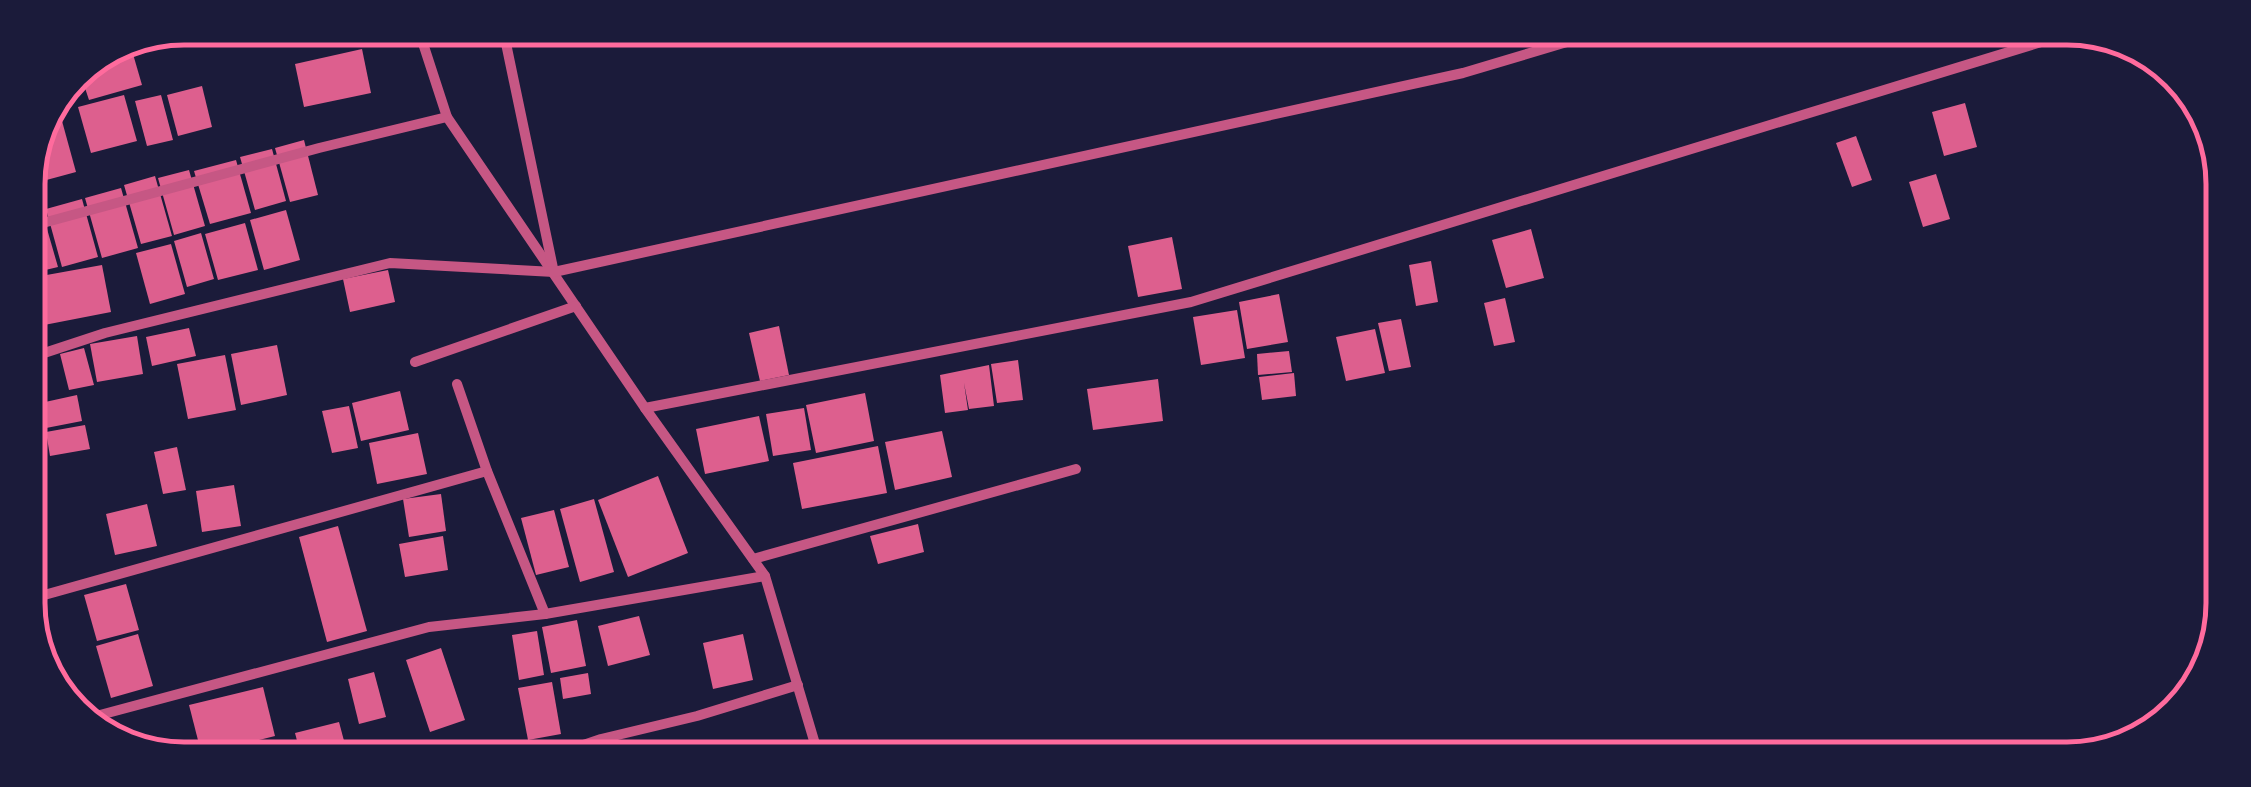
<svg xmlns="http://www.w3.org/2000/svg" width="2251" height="787" font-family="Inter,sans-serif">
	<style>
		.building { fill: #dd5f8e }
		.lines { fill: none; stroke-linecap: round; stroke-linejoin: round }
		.minor { stroke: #c65784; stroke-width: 10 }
		.rim { fill: none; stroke: #ff6b9d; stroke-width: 5 }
	</style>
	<rect width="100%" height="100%" fill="#1b1b3a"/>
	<g class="building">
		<polygon points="357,28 397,28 397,30 359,39"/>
		<polygon points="362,49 371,93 304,107 295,64"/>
		<polygon points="133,54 142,85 89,100 79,70"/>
		<polygon points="202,86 212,127 178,136 167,95"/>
		<polygon points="124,95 137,141 91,153 78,107"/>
		<polygon points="161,95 173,140 147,146 135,101"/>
		<polygon points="1965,103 1977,147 1944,156 1932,112"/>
		<polygon points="62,121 76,172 28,185 28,174 52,124"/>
		<polygon points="1856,136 1872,180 1852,187 1836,143"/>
		<polygon points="304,140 318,195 290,202 275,148"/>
		<polygon points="272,149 286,201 255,210 240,157"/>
		<polygon points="236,160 251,213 210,224 194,171"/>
		<polygon points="189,170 205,226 174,235 158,178"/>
		<polygon points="1936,174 1950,219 1923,227 1909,182"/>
		<polygon points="155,176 172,236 141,244 124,185"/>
		<polygon points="121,188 138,248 102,258 85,198"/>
		<polygon points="82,199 98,257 62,267 46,209"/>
		<polygon points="286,210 300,260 264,270 250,220"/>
		<polygon points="43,215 58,267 37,272 28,242 28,219"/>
		<polygon points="245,223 258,270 218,280 205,234"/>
		<polygon points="1531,229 1544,278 1506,288 1492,240"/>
		<polygon points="201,233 214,279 187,287 174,241"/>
		<polygon points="1172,237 1182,289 1138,297 1128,246"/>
		<polygon points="171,244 185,294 150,304 136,253"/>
		<polygon points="1431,261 1438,302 1416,306 1409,265"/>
		<polygon points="102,265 111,312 39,326 30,278"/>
		<polygon points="388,270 395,302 350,312 343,279"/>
		<polygon points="1279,294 1288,342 1247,349 1239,302"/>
		<polygon points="1505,298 1515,342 1494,346 1484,303"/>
		<polygon points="1237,310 1245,358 1201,365 1193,317"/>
		<polygon points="1401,319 1411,367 1389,371 1378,323"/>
		<polygon points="779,326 789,375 760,381 749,333"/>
		<polygon points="189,328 196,356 152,366 146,337"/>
		<polygon points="1375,329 1385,373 1346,381 1336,337"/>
		<polygon points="137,336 143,374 97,382 90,344"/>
		<polygon points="277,345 287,395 241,405 231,354"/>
		<polygon points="84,348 94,385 69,390 60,354"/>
		<polygon points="1289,351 1292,372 1258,375 1257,354"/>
		<polygon points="225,355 236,410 188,419 177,364"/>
		<polygon points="1018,360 1023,400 997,403 991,364"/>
		<polygon points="34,361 46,397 29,402 29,362"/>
		<polygon points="989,365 994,406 969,409 964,383 968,410 945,413 940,375"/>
		<polygon points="1294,373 1296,396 1262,400 1259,377"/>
		<polygon points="1158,379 1163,421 1093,430 1087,389"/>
		<polygon points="400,391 409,430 361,441 352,403"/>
		<polygon points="865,393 874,441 816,453 806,405"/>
		<polygon points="77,395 82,421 41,429 36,404"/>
		<polygon points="349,406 358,448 332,453 322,411"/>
		<polygon points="804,408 811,450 773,456 766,414"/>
		<polygon points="759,416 769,461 705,474 696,429"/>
		<polygon points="85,425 90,449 50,456 46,432"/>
		<polygon points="942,431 952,477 895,490 885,442"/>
		<polygon points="418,433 427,474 377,484 369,443"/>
		<polygon points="878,446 887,493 802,509 793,463"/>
		<polygon points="177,447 186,490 163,494 154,452"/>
		<polygon points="658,476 688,553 628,577 598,500"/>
		<polygon points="234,485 241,526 202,532 196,491"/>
		<polygon points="441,494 446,531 409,537 403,499"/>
		<polygon points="594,499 614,572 580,582 560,509"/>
		<polygon points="147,504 157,546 115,555 106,514"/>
		<polygon points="554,510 569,567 536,575 521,518"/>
		<polygon points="918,524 924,552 878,564 870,536"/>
		<polygon points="338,526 367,631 327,642 299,537"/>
		<polygon points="443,536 448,570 405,577 399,544"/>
		<polygon points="126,584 139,630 97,641 84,595"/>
		<polygon points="36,608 47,645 38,648 30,633 30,610"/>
		<polygon points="639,616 650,655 608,666 598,626"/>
		<polygon points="577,620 586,666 551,673 542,627"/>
		<polygon points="537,631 544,675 519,680 512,635"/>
		<polygon points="138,634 153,686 111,698 96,646"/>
		<polygon points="743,634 753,680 713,689 703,643"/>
		<polygon points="441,648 465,720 430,732 406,660"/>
		<polygon points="54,656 68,705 67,706 43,659"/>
		<polygon points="374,672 386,717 359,724 348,679"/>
		<polygon points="588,673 591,694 563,699 560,678"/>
		<polygon points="552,682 561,734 528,740 518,688"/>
		<polygon points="263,687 275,736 211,752 201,752 189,705"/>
		<polygon points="339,722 347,752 300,752 295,733"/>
	</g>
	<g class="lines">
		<g class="minor">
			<polyline points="418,28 447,117 645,408 765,576 818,754"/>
			<polyline points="503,29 553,268"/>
			<polyline points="28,227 319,148 447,117"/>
			<polyline points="29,358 105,333 390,263 554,272 1463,73 1597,33"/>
			<polyline points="415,362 576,306"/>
			<polyline points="457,384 487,471 545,614"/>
			<polyline points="645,408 1191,302 2064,35"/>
			<polyline points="753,559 1076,469"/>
			<polyline points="30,599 487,471"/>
			<polyline points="85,719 429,627 545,614 765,576"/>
			<polyline points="560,753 601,739 697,716 798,685"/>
		</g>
	</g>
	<path d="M0 0H2251V787H0ZM184 45H2067A139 139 0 0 1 2206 184V603A139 139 0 0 1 2067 742H184A139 139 0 0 1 45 603V184A139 139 0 0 1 184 45Z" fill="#1b1b3a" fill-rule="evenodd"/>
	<path class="rim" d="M184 45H2067A139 139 0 0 1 2206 184V603A139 139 0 0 1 2067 742H184A139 139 0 0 1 45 603V184A139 139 0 0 1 184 45Z"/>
</svg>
